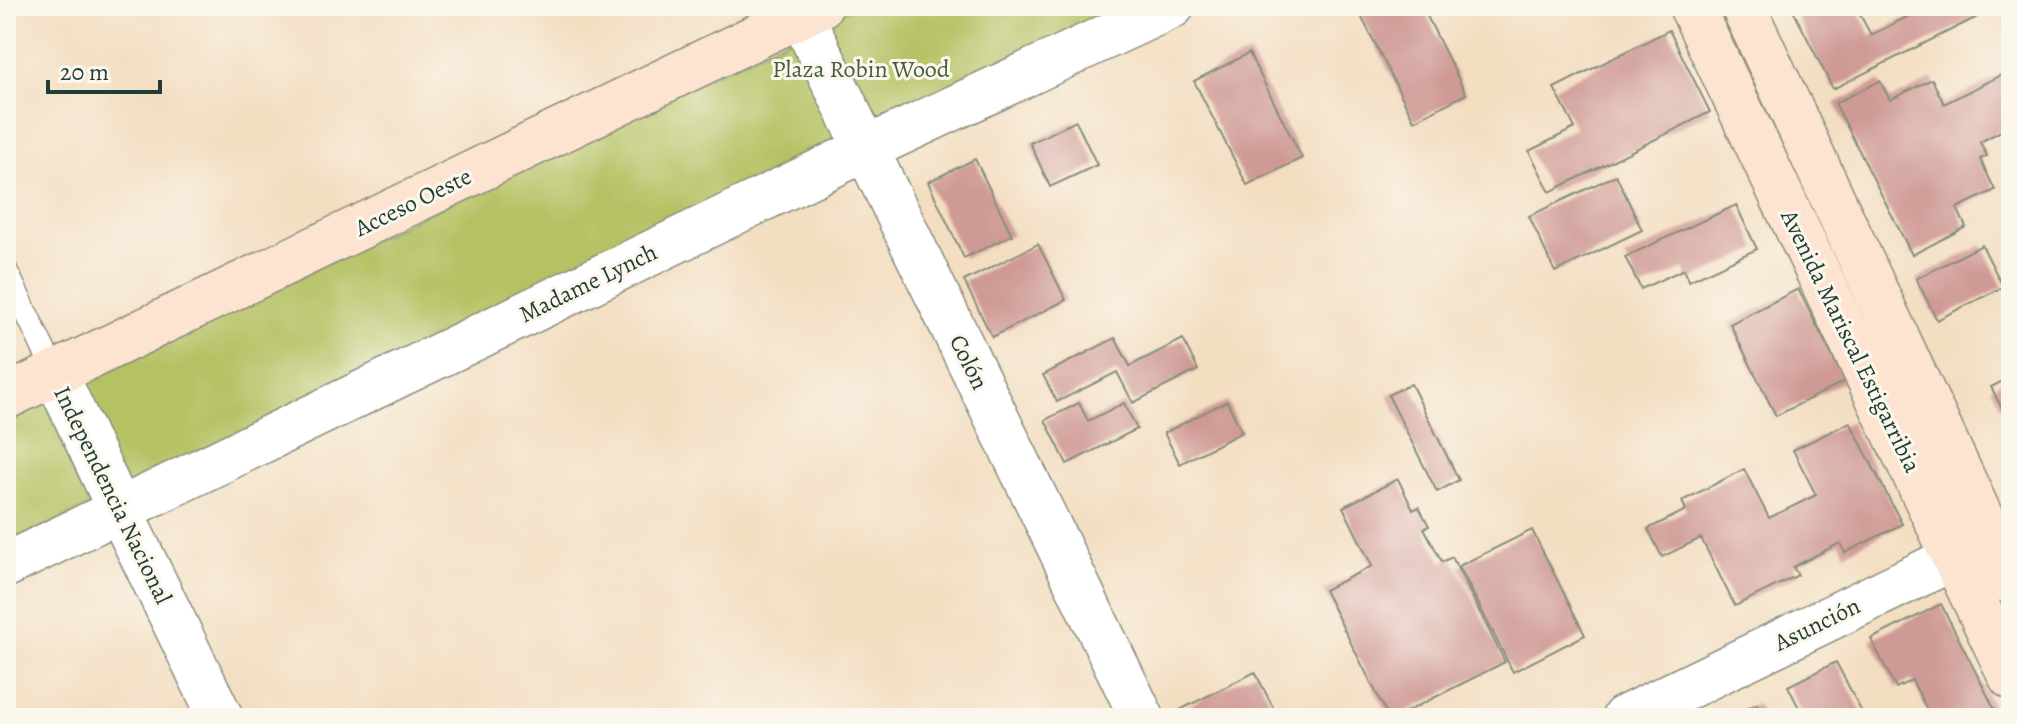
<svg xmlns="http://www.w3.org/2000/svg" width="2017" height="724" font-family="Alegreya,serif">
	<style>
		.green { fill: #b5c163; stroke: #6a7f4c; stroke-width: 2 }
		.building { fill: #cf9a95 }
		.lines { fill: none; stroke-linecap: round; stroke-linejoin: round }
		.service-casing { stroke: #898e7b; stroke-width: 25 }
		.minor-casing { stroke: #898e7b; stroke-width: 47 }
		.secondary-casing { stroke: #898e7b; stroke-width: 47 }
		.service { stroke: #fff; stroke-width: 22 }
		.minor { stroke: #fff; stroke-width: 44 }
		.secondary { stroke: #fde4d1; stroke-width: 44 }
		.labels { text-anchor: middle; stroke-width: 6; stroke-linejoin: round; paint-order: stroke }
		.park-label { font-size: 24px; fill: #445e40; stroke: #fbf7ec }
		.street-label { font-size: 24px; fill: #1f3d34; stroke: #fbf7ec }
	</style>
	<rect width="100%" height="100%" fill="#fbf7ec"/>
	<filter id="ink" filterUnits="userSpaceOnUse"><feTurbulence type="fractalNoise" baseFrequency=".0125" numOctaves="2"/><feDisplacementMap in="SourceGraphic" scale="16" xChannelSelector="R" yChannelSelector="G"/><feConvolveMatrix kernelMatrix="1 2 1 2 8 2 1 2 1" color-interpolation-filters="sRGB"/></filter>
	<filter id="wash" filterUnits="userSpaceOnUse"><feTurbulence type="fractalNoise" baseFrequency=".006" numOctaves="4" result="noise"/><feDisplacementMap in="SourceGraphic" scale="32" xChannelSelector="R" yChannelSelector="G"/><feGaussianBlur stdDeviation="1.8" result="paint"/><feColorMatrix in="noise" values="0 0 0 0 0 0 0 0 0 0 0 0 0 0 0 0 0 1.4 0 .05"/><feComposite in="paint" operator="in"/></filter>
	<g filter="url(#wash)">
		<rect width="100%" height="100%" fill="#f3dec2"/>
		<polygon class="green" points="855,6 1141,6 6,546 6,421 481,186"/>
		<g id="blocks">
			<g class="building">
				<polygon points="1356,6 1422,6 1466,94 1414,121"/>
				<polygon points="1791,6 1851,6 1854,13 1858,11 1871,35 1929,6 1999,6 1833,89"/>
				<polygon points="1669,30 1710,112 1550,192 1529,151 1575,128 1554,88"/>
				<polygon points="1249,53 1302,158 1247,185 1194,81"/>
				<polygon points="2011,70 2011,126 1980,142 1987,156 1980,159 1995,190 1957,208 1966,227 1912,255 1835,103 1880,81 1890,100 1932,79 1944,104"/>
				<polygon points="1076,121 1097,165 1050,187 1030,143"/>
				<polygon points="975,159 1012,235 964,258 928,182"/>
				<polygon points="1616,175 1642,230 1555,272 1529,216"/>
				<polygon points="1736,205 1757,249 1689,281 1684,269 1641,289 1625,257"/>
				<polygon points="1038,244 1066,300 992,337 964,281"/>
				<polygon points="1982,245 2003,287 1937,320 1916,279"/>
				<polygon points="1798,289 1845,381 1776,416 1730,324"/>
				<polygon points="1115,338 1130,366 1183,339 1198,370 1133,403 1117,372 1057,402 1043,375"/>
				<polygon points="2011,377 2011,426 1991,387"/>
				<polygon points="1411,384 1459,480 1437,492 1388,395"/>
				<polygon points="1227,401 1242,432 1180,464 1164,433"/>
				<polygon points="1079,403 1088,421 1124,403 1137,429 1067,464 1045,420"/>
				<polygon points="1850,422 1902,524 1845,553 1840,543 1793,567 1798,575 1735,606 1701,538 1662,557 1648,529 1686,510 1682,501 1744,469 1769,518 1816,495 1793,450"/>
				<polygon points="1398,479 1413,510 1419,507 1429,526 1424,528 1442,562 1452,557 1505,662 1394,718 1389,718 1324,590 1372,566 1343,507"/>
				<polygon points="1532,530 1585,635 1513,672 1459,566"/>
				<polygon points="1941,604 1999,718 1931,718 1912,680 1896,688 1871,639"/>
				<polygon points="1836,662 1865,718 1804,718 1788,686"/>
				<polygon points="1255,672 1277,715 1271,718 1180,718 1176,712"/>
				<polygon points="1757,704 1764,718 1741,718 1738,712"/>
			</g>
		</g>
	</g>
	<g filter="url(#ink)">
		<use href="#blocks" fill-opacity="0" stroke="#898e7b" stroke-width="2"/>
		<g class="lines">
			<defs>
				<polyline id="service" points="6,270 55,373"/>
				<g id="minor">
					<polyline points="797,6 1142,718"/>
					<polyline points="55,373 119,509 221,718"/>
					<polyline points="6,565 866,149 1172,6"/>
					<polyline points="1624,718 2011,530"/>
				</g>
				<g id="secondary">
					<polyline points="1691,6 2011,677"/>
					<polyline points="1743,6 2011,582"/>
					<polyline points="6,397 820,6"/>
				</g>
			</defs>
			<use href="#service" class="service-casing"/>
			<use href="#minor" class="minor-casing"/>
			<use href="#secondary" class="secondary-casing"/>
			<use href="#service" class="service"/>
			<use href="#minor" class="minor"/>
			<use href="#secondary" class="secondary"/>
		</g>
	</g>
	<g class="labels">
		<g class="park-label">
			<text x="861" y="77">Plaza Robin Wood</text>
		</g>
		<g class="street-label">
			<text transform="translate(413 202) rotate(-26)" y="8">Acceso Oeste</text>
			<text transform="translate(588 283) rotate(-26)" y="8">Madame Lynch</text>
			<text transform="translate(1851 341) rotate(64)" y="8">Avenida Mariscal Estigarribia</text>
			<text transform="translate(969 362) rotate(64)" y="8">Colón</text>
			<text transform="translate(113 495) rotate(64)" y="8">Independencia Nacional</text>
			<text transform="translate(1817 624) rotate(-26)" y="8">Asunción</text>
		</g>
	</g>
	<rect width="2017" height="724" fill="none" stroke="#fbf7ec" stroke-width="32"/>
	<path d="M48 80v12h112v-12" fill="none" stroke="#1f3d34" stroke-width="4"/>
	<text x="60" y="80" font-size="24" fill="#1f3d34" stroke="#fbf7ec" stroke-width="6" paint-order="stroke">20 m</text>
</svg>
